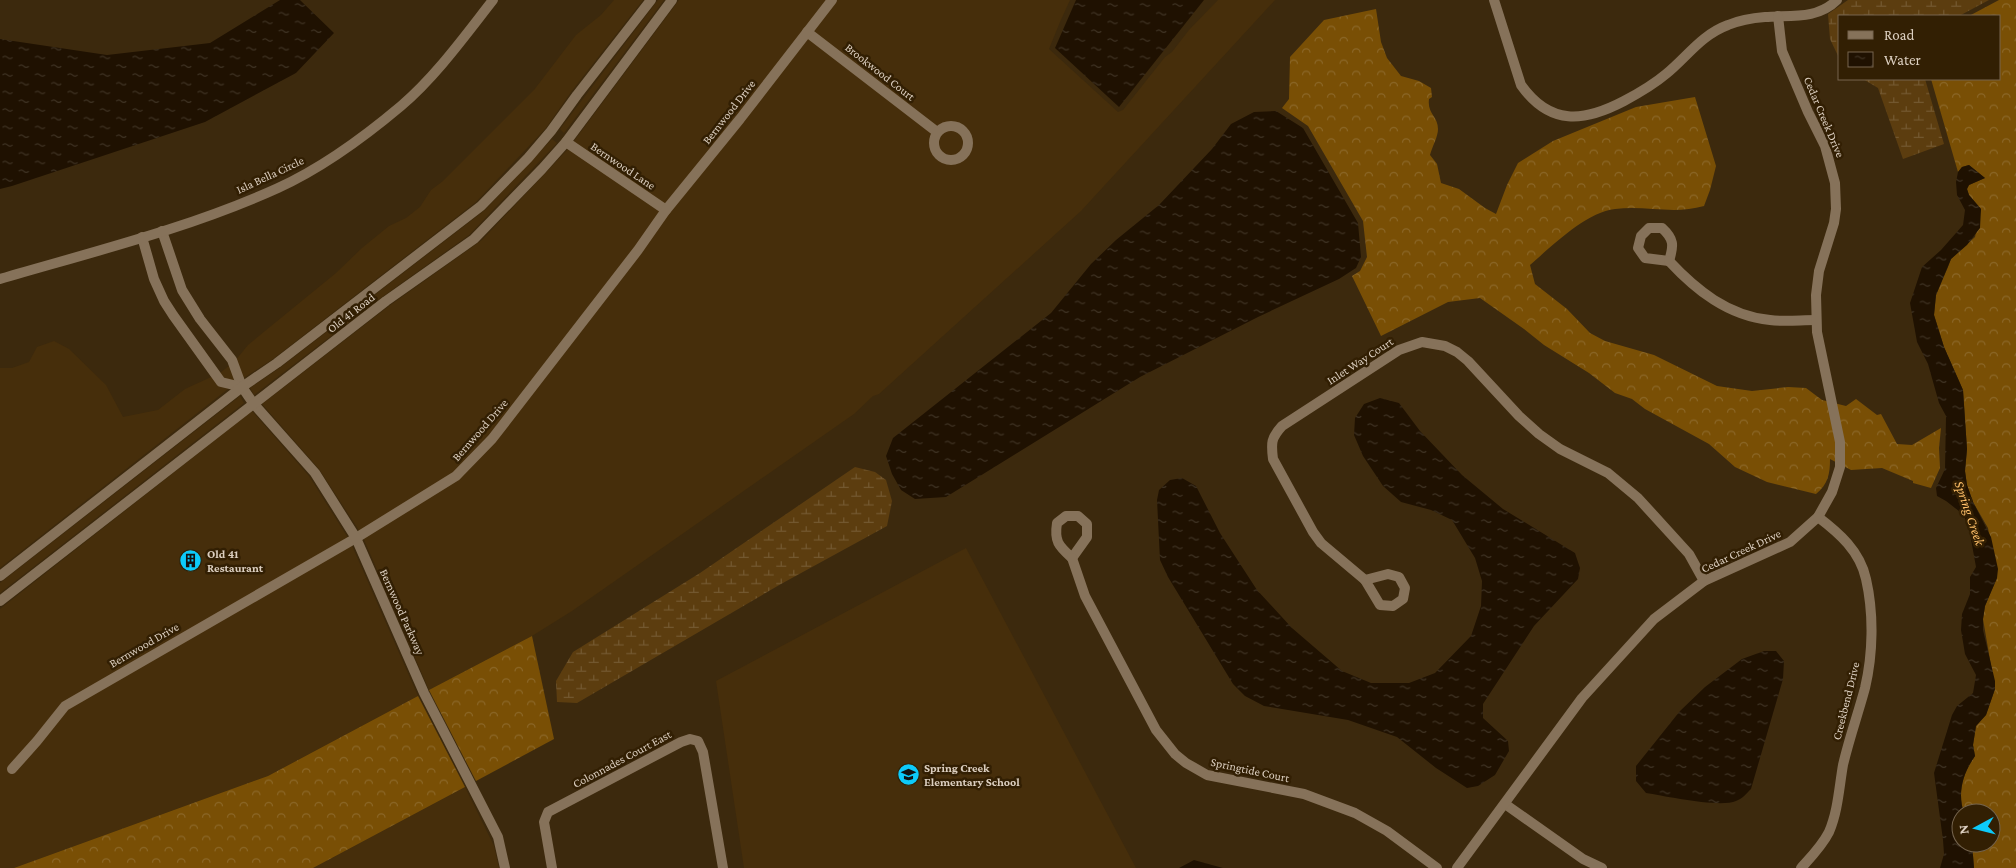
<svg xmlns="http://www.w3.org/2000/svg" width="2016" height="868" font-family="'Crimson Pro',serif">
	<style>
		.built { fill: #462e0b }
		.forest { fill: url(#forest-crowns) }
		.wetland { fill: url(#wetland-marsh) }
		.water { fill: url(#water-ripples) }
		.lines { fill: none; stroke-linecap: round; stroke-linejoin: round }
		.minor { stroke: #86725a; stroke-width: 10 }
		.tertiary { stroke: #86725a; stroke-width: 10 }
		.labels { text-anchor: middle; stroke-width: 5; stroke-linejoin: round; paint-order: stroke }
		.street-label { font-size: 12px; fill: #dccfc0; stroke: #321f03 }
		.poi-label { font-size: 12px; font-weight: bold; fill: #dccfc0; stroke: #321f03; text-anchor: start }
		.water-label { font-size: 14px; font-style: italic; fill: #fdbe67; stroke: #321f03 }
	</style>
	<defs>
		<pattern id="forest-crowns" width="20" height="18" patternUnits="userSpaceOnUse" patternTransform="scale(1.25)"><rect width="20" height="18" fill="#794f05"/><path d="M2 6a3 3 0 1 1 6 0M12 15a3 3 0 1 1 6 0" fill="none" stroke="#8b6728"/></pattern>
		<pattern id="wetland-marsh" width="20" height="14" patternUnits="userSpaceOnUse" patternTransform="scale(1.25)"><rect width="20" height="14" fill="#5c3d0f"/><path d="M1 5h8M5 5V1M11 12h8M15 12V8" fill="none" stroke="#735830"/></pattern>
		<pattern id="water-ripples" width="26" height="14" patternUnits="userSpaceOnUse" patternTransform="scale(1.25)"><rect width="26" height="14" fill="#1f1101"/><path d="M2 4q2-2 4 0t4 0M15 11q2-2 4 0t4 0" fill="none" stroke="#3f3324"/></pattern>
	</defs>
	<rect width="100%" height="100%" fill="#3c290d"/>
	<g class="built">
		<polygon points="614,0 643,0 571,92 546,128 476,202 273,359 233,385 0,568 0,368 12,368 29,362 37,347 54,341 69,349 106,385 123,417 158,410 185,389 220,373 235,361 248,345 336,273 362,248 389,226 406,218 420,207 431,190 443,181 534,90 576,35 601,15"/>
		<polygon points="658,0 664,0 564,133 560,129"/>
		<polygon points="679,0 1070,0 1060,22 1049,49 1118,112 1123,110 1165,57 1172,52 1189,30 1218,0 1275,0 1081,211 879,394 873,396 854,414 572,611 532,636 429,690 362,535 319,469 262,404 389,306 482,240 568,149"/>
		<polygon points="552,139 557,143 469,235 382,297 254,395 250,388 281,367 485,210"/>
		<polygon points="240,396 244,403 0,593 0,583"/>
		<polygon points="252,411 309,476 350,541 418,696 268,776 14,868 0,868 0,609"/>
		<polygon points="966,548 1136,868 744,868 716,681"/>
		<polygon points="465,787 494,846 499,868 313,868"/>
	</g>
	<g class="forest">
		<path d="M1999 0H2016V868H1974L1972 843H1991V813H1964C1957 793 1963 773 1975 756L1973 745 1976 726 1986 715 1995 689 1983 619 1985 606 1997 578 1988 528 1973 502 1967 485 1965 471 1967 449 1963 390 1944 347 1934 315 1936 295 1948 267 1951 259 1975 237 1981 209 1969 195 1967 189 1969 185 1985 178 1969 165 1962 167 1958 172 1931 79H2000V16H1969Z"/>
		<path d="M1376 9 1381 42 1387 58 1401 76 1419 81 1431 88 1432 97 1429 99C1427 114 1438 116 1438 129 1438 137 1432 147 1430 155L1437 164 1441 183 1459 189 1485 208 1496 214 1507 185 1518 163 1553 141 1636 107 1695 97 1716 166 1710 190 1704 206C1673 215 1646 205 1615 209 1586 212 1552 246 1530 265L1535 284 1567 309 1590 333 1605 341 1654 355 1717 386 1752 391 1788 387 1806 388 1822 400 1846 406 1856 399 1877 415 1881 414 1897 444 1912 445 1941 428 1939 448 1940 468 1931 488 1913 483V481L1882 468 1851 470 1830 459C1830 474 1828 484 1816 494L1767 482 1735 467 1709 444 1645 409 1632 399 1615 393 1589 373 1544 345 1524 329 1480 298 1448 302 1381 336 1352 276 1360 271 1367 257 1363 221 1308 126 1282 108 1289 99 1290 57 1324 20Z"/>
		<polygon points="532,636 554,739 476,781 429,690"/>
		<polygon points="418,696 465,787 313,868 14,868 268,776"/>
	</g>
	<g class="wetland">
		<polygon points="1848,0 1989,0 1959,16 1840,16 1840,60 1830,39 1828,14"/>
		<polygon points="1863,79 1925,79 1944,144 1903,159 1878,88"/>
		<polygon points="855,467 875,472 886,480 892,501 887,526 781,584 577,703 557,702 556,681 573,652 700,573"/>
	</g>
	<g class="water">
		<polygon points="280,0 300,0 334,33 296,73 205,122 12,186 0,189 0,39 107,55 210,43"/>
		<polygon points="1076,0 1204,0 1119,107 1055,48"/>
		<polygon points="1276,111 1303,128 1358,223 1361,257 1356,268 1339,279 1258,317 1140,377 946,497 915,499 901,490 892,474 886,456 893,438 1051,313 1091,264 1116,240 1159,205 1212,149 1231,124 1254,112"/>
		<path d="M1969 165 1985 178 1969 185 1967 189 1969 195 1981 209 1980 228 1967 245 1951 259 1936 295 1934 315 1944 347 1963 390 1967 449 1965 471 1967 485 1973 502 1991 537 1998 569 1997 578 1985 606 1983 619V630L1995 681V689L1986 715 1976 726 1973 745 1975 756C1963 773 1957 793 1964 813H1961V843H1972L1974 868H1940L1944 854 1943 840 1934 773 1952 715 1957 706 1973 693 1976 675 1965 654 1961 630 1962 614 1970 594V577L1976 567 1970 534 1964 515 1946 501 1937 496 1936 488 1945 469 1946 416 1939 403 1928 364 1917 342 1910 303 1922 267 1941 250 1963 225 1965 210 1957 195 1956 182 1958 172 1962 167Z"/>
		<polygon points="1380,398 1399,403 1420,431 1462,475 1503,509 1575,553 1580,568 1578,579 1534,626 1483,704 1483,718 1508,741 1509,751 1495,775 1478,786 1467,788 1436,768 1397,737 1348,720 1264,706 1245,696 1233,684 1168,577 1160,560 1157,500 1159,490 1170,480 1182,478 1196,486 1220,533 1257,590 1292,628 1342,671 1371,683 1409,683 1435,673 1471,636 1481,606 1482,581 1475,558 1452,520 1431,510 1401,502 1383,486 1363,456 1354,435 1355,418 1364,404"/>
		<path d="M1764 651H1776L1784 661 1783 679 1751 789C1746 794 1742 799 1736 801 1720 808 1665 796 1646 793L1636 781V766L1680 711 1705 687 1742 659Z"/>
		<polygon points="1194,860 1223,868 1179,868"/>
	</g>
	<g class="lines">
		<g class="minor">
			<path d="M1494 0 1521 85C1550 126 1584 122 1624 101 1639 93 1653 85 1666 74 1687 57 1701 35 1728 25 1740 20 1752 18 1765 17 1790 15 1817 20 1837 0"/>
			<polyline points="807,32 937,132"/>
			<circle cx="951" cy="143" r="17"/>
			<polyline points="566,142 666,210"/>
			<path d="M1649 228H1662C1674 239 1674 245 1669 261L1645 258 1638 248 1641 236Z"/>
			<polyline points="162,231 182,290 200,319 232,360 242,387"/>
			<polyline points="142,237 154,279 164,301 173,315 221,382 242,387"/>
			<path d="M1669 261C1696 290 1728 316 1770 320 1785 322 1800 320 1816 320"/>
			<path d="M0 279C92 252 190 228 278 188 322 168 363 138 401 106 436 76 464 37 493 0"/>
			<path d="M1066 516H1078L1087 524V537L1072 558C1059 546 1054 542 1057 523Z"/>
			<polyline points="1072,558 1085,596 1156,730 1175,754 1186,763 1207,775 1304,794 1355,813 1387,831 1437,868"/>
			<polygon points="1388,574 1399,577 1405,588 1403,599 1393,606 1380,605 1365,580"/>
			<path d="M1365 580 1321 543 1313 532 1273 459C1271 443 1271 438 1282 426L1399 350 1422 342 1445 346 1457 352 1468 361 1519 416 1539 434 1560 449 1608 473 1638 498 1689 554 1704 581"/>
			<polyline points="12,769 37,741 65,706 356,538 456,476 492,439 638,250 666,210 740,119 832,0"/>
			<polyline points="1505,804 1583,859 1602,868"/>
			<polyline points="552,868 544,822 548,812 681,742 690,739 698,741 703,752 723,868"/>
			<polyline points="1457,868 1582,698 1654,619 1704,581 1790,542 1818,517 1832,492 1840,467 1840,442 1817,332 1816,295 1819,271 1834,223 1836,209 1835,183 1825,146 1808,112 1782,51 1778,16"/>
			<path d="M1801 868C1811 857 1822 846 1829 832 1838 811 1839 788 1843 765 1849 739 1858 714 1865 688 1873 654 1874 614 1866 579 1860 551 1839 533 1818 517"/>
		</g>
		<g class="tertiary">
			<polyline points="242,387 253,403 315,473 356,538 424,693 498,837 505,868"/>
			<polyline points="0,576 242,387 277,363 481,206 528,158 551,131 577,95 651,0"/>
			<polyline points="0,601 386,301 474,239 542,169 566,142 672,0"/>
		</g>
	</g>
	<defs>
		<symbol id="building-disc" viewBox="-11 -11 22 22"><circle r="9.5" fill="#0dcafa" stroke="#321f03"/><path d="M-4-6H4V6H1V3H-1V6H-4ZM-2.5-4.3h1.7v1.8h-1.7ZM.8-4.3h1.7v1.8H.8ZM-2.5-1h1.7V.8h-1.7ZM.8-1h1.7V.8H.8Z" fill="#111"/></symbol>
		<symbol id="school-disc" viewBox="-11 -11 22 22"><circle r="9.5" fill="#0dcafa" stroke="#321f03"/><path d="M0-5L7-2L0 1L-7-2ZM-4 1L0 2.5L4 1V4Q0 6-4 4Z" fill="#111"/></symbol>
	</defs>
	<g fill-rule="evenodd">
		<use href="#building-disc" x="178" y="548" width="25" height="25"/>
		<use href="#school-disc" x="896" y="762" width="25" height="25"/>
	</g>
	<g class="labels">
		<g class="street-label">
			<text transform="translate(880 72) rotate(38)" y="4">Brookwood Court</text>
			<text transform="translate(729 112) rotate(-52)" y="4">Bernwood Drive</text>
			<text transform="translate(1824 117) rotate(67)" y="4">Cedar Creek Drive</text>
			<text transform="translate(623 166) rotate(34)" y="4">Bernwood Lane</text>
			<text transform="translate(270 175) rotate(-25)" y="4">Isla Bella Circle</text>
			<text transform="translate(351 313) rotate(-38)" y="4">Old 41 Road</text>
			<text transform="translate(1360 361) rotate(-33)" y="4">Inlet Way Court</text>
			<text transform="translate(480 430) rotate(-49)" y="4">Bernwood Drive</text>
			<text transform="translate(1741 551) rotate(-25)" y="4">Cedar Creek Drive</text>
			<text transform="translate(402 612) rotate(66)" y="4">Bernwood Parkway</text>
			<text transform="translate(144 645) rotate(-30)" y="4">Bernwood Drive</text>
			<text transform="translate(1846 701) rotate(-76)" y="4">Creekbend Drive</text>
			<text transform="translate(622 759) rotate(-28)" y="4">Colonnades Court East</text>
			<text transform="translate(1250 770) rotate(12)" y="4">Springtide Court</text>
		</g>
		<g class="poi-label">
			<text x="207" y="558">Old 41<tspan x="207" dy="14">Restaurant</tspan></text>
			<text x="924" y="772">Spring Creek<tspan x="924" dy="14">Elementary School</tspan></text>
		</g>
		<g class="water-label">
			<text transform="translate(1970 513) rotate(71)" y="5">Spring Creek</text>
		</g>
	</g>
	<rect x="1838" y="15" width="162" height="65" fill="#321f03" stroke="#76654f"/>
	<rect x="1848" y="31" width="25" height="8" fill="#86725a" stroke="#76654f"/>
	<text x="1884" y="40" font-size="15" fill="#dccfc0">Road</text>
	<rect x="1848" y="52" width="25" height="15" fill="url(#water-ripples)" stroke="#76654f"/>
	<text x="1884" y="65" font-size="15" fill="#dccfc0">Water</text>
	<g transform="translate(1976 828) rotate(263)"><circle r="24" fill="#321f03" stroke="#76654f"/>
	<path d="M0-4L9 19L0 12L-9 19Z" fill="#0dcafa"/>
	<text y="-8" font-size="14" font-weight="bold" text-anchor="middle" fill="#dccfc0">N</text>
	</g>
</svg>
